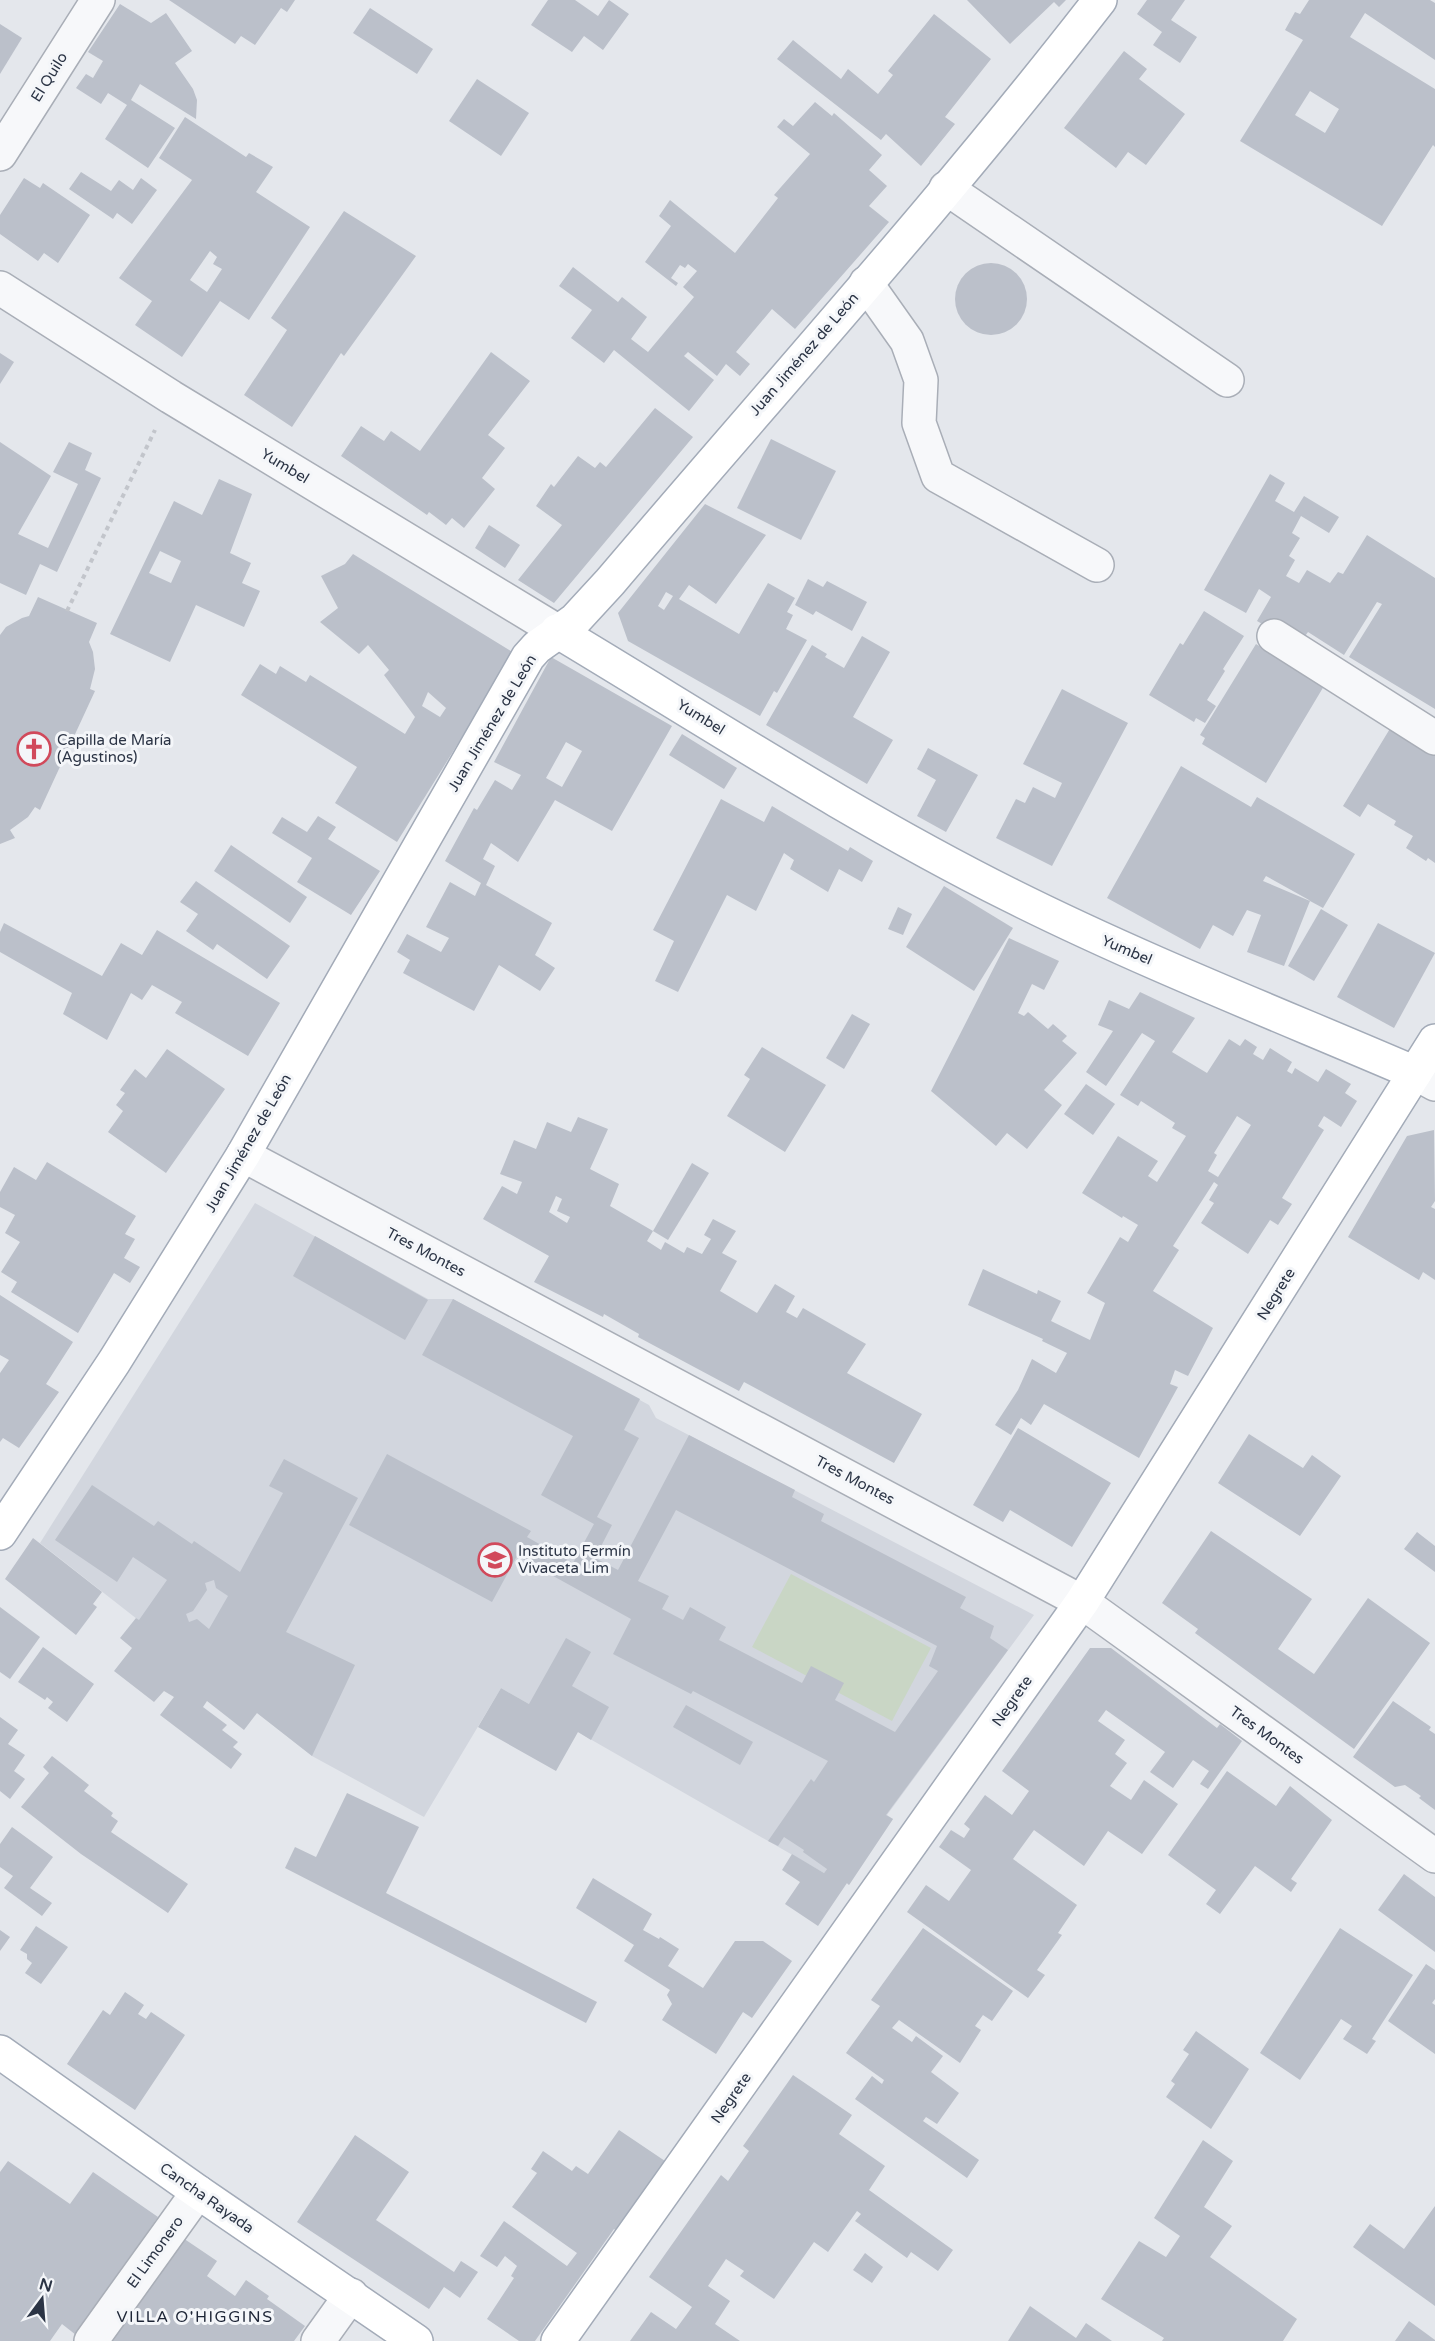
<svg xmlns="http://www.w3.org/2000/svg" width="1435" height="2341" font-family="'Varela Round',sans-serif">
	<style>
		.built { fill: #d2d6de }
		.green { fill: #c9d6c5 }
		.building { fill: #bbc0ca; fill-rule: evenodd }
		.lines { fill: none; stroke-linecap: round; stroke-linejoin: round }
		.minor-casing { stroke: #a9aeb7; stroke-width: 36 }
		.major-casing { stroke: #a3abb8; stroke-width: 36 }
		.path { stroke: #c2c5cb; stroke-width: 4; stroke-dasharray: 4.5 4.5; stroke-linecap: butt }
		.minor { stroke: #f7f8fa; stroke-width: 33 }
		.major { stroke: #fff; stroke-width: 33 }
		.labels { text-anchor: middle; stroke-width: 6; stroke-linejoin: round; paint-order: stroke }
		.street-label { font-size: 15px; fill: #2b3445; stroke: #f4f6f9 }
		.poi-label { font-size: 15px; fill: #2b3445; stroke: #f4f6f9; text-anchor: start }
		.neighbourhood-label { font-size: 16px; letter-spacing: 1.5px; fill: #1d2536; stroke: #f4f6f9 }
	</style>
	<rect width="100%" height="100%" fill="#e4e7ec"/>
	<polygon class="built" points="255,1203 428,1299 453,1299 649,1405 656,1418 1034,1615 887,1815 893,1819 849,1885 827,1869 824,1873 501,1688 424,1817 312,1756 40,1543"/>
	<polygon class="green" points="791,1574 931,1648 892,1721 752,1647"/>
	<g class="building">
		<polygon points="169,0 295,0 287,12 281,8 255,45 241,36 235,44"/>
		<polygon points="548,0 575,0 598,16 609,0 629,14 603,50 584,36 572,52 531,25"/>
		<polygon points="967,0 1066,0 1059,7 1054,2 1010,44"/>
		<polygon points="1147,0 1185,0 1171,20 1197,37 1180,63 1153,45 1162,32 1137,14"/>
		<path d="M1309 0H1430L1435 3V60L1365 13 1350 37 1435 89V147L1433 145 1382 226 1240 141 1303 40 1285 30 1295 12 1300 14ZM1310 91 1339 109 1325 133 1295 115Z"/>
		<polygon points="120,4 151,23 166,13 192,51 175,63 193,89 197,100 196,119 140,84 131,100 175,128 148,168 105,139 127,105 108,93 101,104 76,88 86,74 93,78 103,61 88,52"/>
		<polygon points="370,8 433,49 417,74 353,33"/>
		<polygon points="934,14 991,59 945,117 955,124 921,166 886,134 881,140 777,59 793,40 841,79 848,69 878,94 893,75 888,71"/>
		<polygon points="0,24 22,38 0,74"/>
		<polygon points="1124,51 1147,69 1139,79 1185,114 1146,165 1128,152 1116,168 1064,128"/>
		<polygon points="477,79 529,113 501,156 449,121"/>
		<polygon points="815,102 832,116 834,113 882,155 869,170 887,186 869,206 889,222 795,329 772,309 736,352 750,364 740,376 726,364 717,376 688,352 684,356 714,380 689,411 614,350 604,363 571,338 592,310 559,286 573,267 618,302 622,297 647,317 631,339 648,352 694,297 683,287 697,271 688,264 685,268 680,265 671,278 678,283 676,286 645,262 671,226 659,216 670,200 735,253 778,198 774,195 810,154 777,127 784,119 793,126"/>
		<path d="M185 117 246 157 249 153 273 167 256 192 310 227 249 320 220 301 182 357 135 325 152 301 119 278 192 180 159 158ZM210 251 217 257 213 264 222 269 207 292 190 280Z"/>
		<polygon points="81,172 111,191 119,180 133,190 141,178 157,190 132,224 117,213 113,219 69,189"/>
		<polygon points="24,178 40,188 43,183 90,215 58,263 44,253 38,261 0,234 0,215"/>
		<polygon points="344,211 416,256 344,356 341,353 292,427 244,395 287,330 271,318"/>
		<circle cx="991" cy="299" r="36"/>
		<polygon points="491,352 530,381 488,435 505,448 482,478 495,489 464,528 452,518 446,525 429,512 427,515 341,456 361,426 384,441 391,431 420,451"/>
		<polygon points="0,353 14,362 0,384"/>
		<polygon points="655,408 693,437 554,603 518,580 562,525 536,506 551,484 554,487 578,456 595,468 600,462 606,467"/>
		<polygon points="771,439 836,471 801,540 737,508"/>
		<polygon points="0,442 51,476 18,534 48,548 78,484 53,472 69,442 92,453 85,470 101,478 57,572 40,564 26,595 0,583"/>
		<polygon points="1270,474 1285,483 1275,501 1294,512 1304,496 1339,517 1329,533 1301,516 1292,533 1300,538 1289,556 1295,560 1286,576 1299,583 1307,570 1330,583 1338,572 1343,574 1367,535 1435,578 1435,709 1349,657 1382,604 1377,602 1344,655 1308,632 1303,639 1271,629 1257,621 1271,597 1259,589 1246,613 1204,590"/>
		<path d="M219 479 252 494 230 553 251 563 242 583 260 591 244 627 196 605 170 662 110 634 174 501 202 515ZM160 551 181 561 171 583 149 573Z"/>
		<path d="M705 504 766 535 716 604 689 585 679 599 739 634 768 583 795 598 787 612 793 615 786 629 807 640 777 693 774 691 760 716 628 641 618 613ZM666 592 673 596 664 610 658 606Z"/>
		<polygon points="489,525 520,545 505,568 475,548"/>
		<path d="M353 554 514 653 397 842 335 803 357 767 241 695 260 664 276 674 280 666 306 682 310 675 405 734 415 717 384 675 389 670 368 645 359 654 320 622 338 608 321 576 345 564ZM428 692 446 708 440 717 422 706Z"/>
		<polygon points="808,579 823,587 827,581 867,602 852,631 816,611 813,615 795,605"/>
		<polygon points="38,597 97,623 89,642 93,652 95,669 90,689 95,691 40,810 35,807 28,817 10,830 15,838 0,844 0,635 6,627 22,618 29,616"/>
		<polygon points="1204,611 1244,636 1223,669 1225,671 1207,700 1216,706 1205,723 1196,718 1194,722 1149,695 1180,643 1183,645"/>
		<polygon points="862,636 890,652 853,717 893,740 867,784 766,725 812,645 827,654 825,657 844,668"/>
		<polygon points="1256,644 1324,686 1266,783 1202,744 1205,738 1200,735"/>
		<path d="M551 657 672 726 612 831 555 800 518 862 491 843 483 859 495 866 486 885 552 923 535 955 555 968 540 991 499 965 474 1011 403 973 410 960 397 952 407 934 441 952 449 938 426 927 450 882 475 896 481 883 445 861 474 808 477 810 495 780 512 790 521 775 494 762ZM566 742 582 751 562 787 546 778Z"/>
		<polygon points="1062,689 1128,723 1052,866 996,838 1016,799 1025,803 1033,787 1055,798 1062,783 1023,764"/>
		<polygon points="1391,727 1435,755 1435,863 1428,858 1426,861 1406,848 1413,836 1394,825 1396,821 1368,804 1360,817 1343,806"/>
		<polygon points="682,734 737,768 724,789 669,755"/>
		<polygon points="928,748 978,775 946,832 917,816 936,780 917,769"/>
		<path d="M1181 766 1251 807 1257 797 1355 854 1323 908 1310 901 1284 966 1247 952 1261 915 1247 910 1233 936 1213 925 1200 949 1107 898ZM1266 876 1309 900 1310 901 1263 881Z"/>
		<polygon points="721,799 764,822 772,806 848,851 850,847 873,861 862,882 839,869 828,892 790,869 794,860 784,853 756,911 727,895 678,992 655,981 674,941 653,930"/>
		<polygon points="318,816 336,827 328,839 380,871 351,915 297,882 312,858 272,833 282,817 307,832"/>
		<polygon points="231,845 307,897 290,923 214,871"/>
		<polygon points="196,881 290,946 267,979 217,944 213,950 186,931 198,914 180,902"/>
		<polygon points="944,886 1013,928 974,991 906,947"/>
		<polygon points="898,907 912,914 903,935 888,929"/>
		<polygon points="1321,909 1348,925 1314,981 1288,966"/>
		<polygon points="4,923 102,976 121,943 142,955 157,930 280,1003 248,1056 175,1013 182,1002 152,985 142,1000 131,993 107,1040 63,1014 72,993 0,952 0,932"/>
		<polygon points="1378,923 1435,953 1394,1028 1337,997"/>
		<polygon points="1009,938 1059,961 1044,990 1032,984 1018,1013 1024,1016 1028,1012 1048,1029 1053,1024 1067,1036 1062,1041 1077,1053 1044,1090 1062,1105 1027,1149 1007,1133 996,1146 931,1091"/>
		<path d="M1140 992 1195 1018 1172 1052 1207 1073 1229 1039 1240 1046 1245 1039 1257 1047 1253 1054 1263 1060 1270 1048 1292 1062 1287 1071 1292 1074 1295 1068 1318 1082 1326 1069 1351 1084 1345 1093 1357 1101 1341 1127 1324 1116 1318 1126 1324 1130 1282 1198 1292 1204 1278 1225 1270 1220 1248 1254 1201 1223 1214 1203 1209 1200 1218 1185 1214 1182 1173 1246 1179 1250 1153 1291 1213 1328 1188 1376 1175 1370 1170 1384 1178 1387 1139 1458 1044 1404 1031 1425 1021 1418 1011 1435 995 1425 1018 1390 1032 1359 1056 1373 1067 1353 1042 1341 1043 1339 968 1305 983 1269 1037 1294 1038 1290 1061 1301 1051 1321 1090 1340 1105 1303 1087 1293 1120 1237 1128 1242 1138 1225 1123 1216 1122 1218 1082 1193 1118 1136 1158 1161 1148 1176 1157 1182 1186 1136 1172 1128 1175 1123 1141 1101 1138 1106 1120 1095 1155 1041 1142 1033 1106 1086 1086 1072 1113 1031 1098 1025 1109 1000 1129 1009ZM1237 1116 1251 1125 1218 1177 1208 1171 1217 1155 1214 1153Z"/>
		<polygon points="852,1014 870,1024 844,1069 826,1058"/>
		<polygon points="762,1047 826,1085 785,1152 727,1116 750,1079 744,1075"/>
		<polygon points="167,1049 225,1089 166,1173 108,1132 123,1111 116,1105 125,1093 120,1090 135,1069 146,1078"/>
		<polygon points="1086,1084 1115,1104 1093,1135 1064,1114"/>
		<path d="M578 1117 608 1129 590 1169 619 1184 610 1206 653 1231 647 1241 661 1250 665 1242 684 1253 687 1247 702 1254 711 1239 704 1235 713 1219 736 1231 722 1253 737 1261 720 1291 757 1313 775 1284 795 1296 786 1312 797 1318 803 1308 866 1344 847 1373 922 1414 894 1463 744 1382 739 1391 638 1337 639 1334 604 1314 603 1317 534 1282 549 1256 483 1219 502 1186 517 1194 522 1182 500 1174 514 1140 536 1149 547 1122 571 1132ZM556 1196 562 1199 557 1211 570 1217 567 1223 549 1212Z"/>
		<polygon points="1434,1130 1435,1201 1431,1207 1435,1209 1435,1280 1423,1272 1419,1280 1348,1237 1407,1136"/>
		<polygon points="47,1162 136,1216 125,1234 135,1239 124,1258 140,1267 130,1283 114,1273 78,1333 11,1292 17,1282 1,1272 20,1242 5,1233 15,1215 0,1207 0,1192 14,1167 36,1180"/>
		<polygon points="692,1163 709,1173 668,1240 653,1231"/>
		<polygon points="315,1236 428,1300 405,1340 293,1276"/>
		<polygon points="0,1295 73,1342 46,1384 59,1392 19,1448 3,1438 0,1442 0,1373 9,1360 0,1355"/>
		<path d="M453 1299 640 1399 624 1430 639 1438 597 1517 612 1525 595 1558 618 1570 689 1435 795 1490 792 1497 824 1514 821 1521 966 1597 960 1608 994 1626 990 1638 1008 1650 886 1815 893 1819 849 1885 847 1883 818 1926 785 1904 800 1882 782 1870 792 1854 824 1873 827 1869 803 1852 804 1850 784 1837 778 1846 768 1841 811 1779 814 1782 828 1761 693 1691 691 1694 613 1654 631 1619 517 1556 492 1602 349 1525 387 1454 531 1531 527 1537 573 1563 594 1524 541 1495 573 1436 422 1355ZM676 1510 937 1646 929 1666 938 1671 895 1732 835 1700 844 1683 811 1666 802 1683 719 1640 726 1627 690 1607 683 1620 662 1609 669 1596 638 1581Z"/>
		<polygon points="1018,1428 1111,1483 1072,1547 1010,1510 1003,1522 973,1505"/>
		<polygon points="1249,1434 1303,1468 1312,1455 1341,1476 1300,1536 1218,1483"/>
		<path d="M284 1459 358 1498 286 1632 355 1665 312 1756 257 1713 244 1730 207 1701 203 1707 227 1725 222 1730 238 1742 233 1747 242 1754 231 1769 160 1715 174 1697 164 1691 154 1702 114 1671 132 1648 120 1638 136 1618 139 1620 167 1580 133 1557 117 1582 55 1540 92 1485 154 1526 158 1521 192 1544 194 1541 240 1572 283 1493 269 1486ZM214 1580 216 1588 228 1596 209 1629 197 1619 189 1622 186 1614 193 1611 207 1590 205 1583Z"/>
		<polygon points="1211,1531 1312,1599 1278,1649 1314,1674 1368,1598 1430,1643 1354,1749 1195,1633 1198,1629 1162,1603"/>
		<polygon points="1417,1532 1435,1546 1435,1572 1404,1549"/>
		<polygon points="33,1538 102,1592 93,1604 97,1607 76,1635 5,1579"/>
		<polygon points="0,1607 40,1637 10,1679 0,1672"/>
		<polygon points="566,1638 591,1652 572,1686 609,1707 591,1740 578,1732 556,1771 478,1727 501,1688 529,1704"/>
		<polygon points="43,1647 94,1684 67,1722 48,1708 53,1702 47,1697 45,1700 18,1682"/>
		<polygon points="1090,1648 1111,1648 1217,1728 1220,1724 1242,1741 1208,1789 1200,1784 1209,1771 1193,1760 1173,1788 1150,1772 1165,1752 1106,1710 1098,1721 1125,1740 1115,1754 1127,1763 1110,1786 1131,1800 1144,1780 1178,1804 1142,1854 1108,1831 1084,1866 1034,1830 1013,1859 1077,1905 1058,1933 1062,1935 1037,1970 1045,1975 1028,1998 907,1912 926,1885 949,1901 971,1870 939,1847 951,1830 964,1838 970,1829 964,1824 985,1795 1012,1815 1029,1791 1002,1771"/>
		<polygon points="1393,1701 1431,1727 1429,1730 1435,1734 1435,1810 1419,1798 1421,1796 1405,1785 1395,1787 1353,1757"/>
		<polygon points="686,1705 753,1742 740,1765 673,1727"/>
		<polygon points="0,1717 18,1730 8,1744 25,1755 14,1771 25,1779 10,1799 0,1791"/>
		<polygon points="52,1756 89,1785 84,1791 113,1813 111,1816 118,1821 111,1832 188,1884 168,1913 81,1854 21,1807 49,1773 43,1767"/>
		<polygon points="1227,1771 1276,1806 1290,1786 1332,1820 1291,1879 1297,1883 1291,1892 1255,1866 1220,1914 1206,1904 1216,1890 1168,1855"/>
		<polygon points="347,1793 419,1827 386,1893 597,2002 586,2023 285,1868 295,1847 316,1857"/>
		<polygon points="12,1827 53,1857 30,1888 52,1903 42,1916 4,1888 13,1876 0,1867 0,1844"/>
		<polygon points="1404,1874 1435,1897 1435,1952 1378,1910"/>
		<polygon points="593,1878 652,1914 643,1930 659,1939 660,1937 679,1949 668,1966 703,1988 735,1941 763,1941 792,1961 752,2018 743,2012 716,2054 662,2020 672,2004 667,1995 670,1990 624,1961 634,1945 576,1908"/>
		<polygon points="36,1926 68,1947 41,1984 25,1973 32,1963 27,1959 27,1954 20,1950"/>
		<polygon points="923,1928 1013,1991 992,2021 983,2015 975,2026 981,2030 960,2063 899,2020 892,2028 912,2042 916,2036 943,2056 931,2072 959,2093 937,2124 926,2117 923,2121 979,2160 967,2178 855,2099 872,2076 882,2084 884,2080 846,2053 880,2006 871,2000"/>
		<polygon points="1340,1928 1413,1975 1372,2039 1376,2041 1367,2054 1343,2039 1352,2026 1341,2019 1300,2080 1260,2053"/>
		<polygon points="0,1930 10,1937 0,1951"/>
		<polygon points="1426,1964 1435,1970 1435,1999 1432,2003 1435,2005 1435,2054 1388,2021"/>
		<polygon points="125,1992 144,2005 138,2014 146,2019 151,2012 185,2035 135,2110 67,2064 103,2010 110,2015"/>
		<polygon points="1196,2031 1249,2069 1211,2129 1166,2097 1175,2084 1171,2081 1189,2054 1183,2050"/>
		<polygon points="793,2075 852,2115 839,2134 885,2166 869,2190 953,2250 938,2271 911,2252 907,2258 855,2221 861,2214 857,2211 828,2252 814,2242 774,2299 740,2276 744,2271 726,2259 708,2286 730,2301 715,2324 740,2341 630,2341 651,2312 676,2329 692,2307 649,2277 721,2175 728,2181 749,2151 743,2146"/>
		<polygon points="619,2130 665,2161 618,2232 614,2229 535,2341 519,2341 487,2319 514,2278 511,2276 517,2266 505,2256 497,2267 480,2256 504,2221 567,2266 577,2253 512,2207 537,2173 531,2169 543,2151 572,2171 576,2166 588,2174"/>
		<polygon points="355,2135 409,2172 376,2220 454,2272 461,2261 478,2272 460,2298 444,2287 429,2309 297,2222"/>
		<polygon points="1203,2140 1233,2161 1204,2207 1232,2226 1210,2257 1297,2319 1283,2341 1162,2341 1164,2338 1101,2299 1139,2241 1166,2257 1180,2236 1154,2218"/>
		<polygon points="8,2161 70,2204 93,2172 158,2217 76,2335 62,2324 50,2341 0,2341 0,2172"/>
		<polygon points="1435,2206 1435,2306 1353,2247 1370,2224 1404,2249"/>
		<polygon points="180,2236 217,2261 207,2276 235,2296 246,2280 269,2296 267,2299 305,2326 294,2341 107,2341"/>
		<polygon points="865,2253 883,2267 872,2283 853,2270"/>
		<polygon points="1030,2306 1076,2338 1086,2323 1112,2341 1008,2341"/>
		<polygon points="1409,2321 1435,2340 1435,2341 1395,2341"/>
	</g>
	<g class="lines">
		<defs>
			<g id="minor">
				<polyline points="0,154 98,0"/>
				<polyline points="946,188 1227,380"/>
				<polyline points="866,283 907,341 921,380 919,423 938,476 1097,565"/>
				<polyline points="0,288 171,397 557,631"/>
				<polyline points="1274,636 1435,738"/>
				<polyline points="1415,1073 1435,1084"/>
				<polyline points="243,1155 1082,1602 1435,1856"/>
				<polyline points="91,2341 198,2192"/>
				<polyline points="318,2341 351,2295"/>
			</g>
			<g id="major">
				<path d="M557 631C707 721 854 817 1010 895 1142 961 1280 1015 1415 1073"/>
				<path d="M0 1533 114 1362 243 1155 528 657 537 647 575 620 610 582C774 389 945 200 1100 0"/>
				<polyline points="0,2052 198,2192 416,2341"/>
				<polyline points="558,2341 1082,1602 1435,1041"/>
			</g>
		</defs>
		<use href="#minor" class="minor-casing"/>
		<use href="#major" class="major-casing"/>
		<polyline class="path" points="67,611 155,430"/>
		<use href="#minor" class="minor"/>
		<use href="#major" class="major"/>
	</g>
	<defs>
		<symbol id="church-ring" viewBox="-11 -11 22 22"><circle r="9.5" fill="#f4f6f9" stroke="#d1495b" stroke-width="1.5"/><path d="M-1.2-6h2.4v3.5h3.3v2.4h-3.3V6h-2.4V-.1h-3.3v-2.4h3.3Z" fill="#d1495b"/></symbol>
		<symbol id="school-ring" viewBox="-11 -11 22 22"><circle r="9.5" fill="#f4f6f9" stroke="#d1495b" stroke-width="1.5"/><path d="M0-5L7-2L0 1L-7-2ZM-4 1L0 2.5L4 1V4Q0 6-4 4Z" fill="#d1495b"/></symbol>
	</defs>
	<g fill-rule="evenodd">
		<use href="#church-ring" x="15" y="730" width="38" height="38"/>
		<use href="#school-ring" x="476" y="1541" width="38" height="38"/>
	</g>
	<g class="labels">
		<g class="street-label">
			<text transform="translate(49 77) rotate(-58)" y="5">El Quilo</text>
			<text transform="translate(804 354) rotate(-49)" y="5">Juan Jiménez de León</text>
			<text transform="translate(285 466) rotate(31)" y="5">Yumbel</text>
			<text transform="translate(701 717) rotate(32)" y="5">Yumbel</text>
			<text transform="translate(492 723) rotate(-59)" y="5">Juan Jiménez de León</text>
			<text transform="translate(1127 950) rotate(23)" y="5">Yumbel</text>
			<text transform="translate(248 1143) rotate(-60)" y="5">Juan Jiménez de León</text>
			<text transform="translate(426 1252) rotate(28)" y="5">Tres Montes</text>
			<text transform="translate(1276 1294) rotate(-58)" y="5">Negrete</text>
			<text transform="translate(855 1480) rotate(28)" y="5">Tres Montes</text>
			<text transform="translate(1012 1701) rotate(-55)" y="5">Negrete</text>
			<text transform="translate(1267 1735) rotate(36)" y="5">Tres Montes</text>
			<text transform="translate(731 2098) rotate(-55)" y="5">Negrete</text>
			<text transform="translate(207 2198) rotate(35)" y="5">Cancha Rayada</text>
			<text transform="translate(155 2252) rotate(-54)" y="5">El Limonero</text>
		</g>
		<g class="poi-label">
			<text x="57" y="745">Capilla de María<tspan x="57" dy="17">(Agustinos)</tspan></text>
			<text x="518" y="1556">Instituto Fermín<tspan x="518" dy="17">Vivaceta Lim</tspan></text>
		</g>
		<g class="neighbourhood-label">
			<text x="195" y="2322">VILLA O'HIGGINS</text>
		</g>
	</g>
	<g transform="translate(42 2299) rotate(16)" stroke="#f4f6f9" stroke-width="4.5" paint-order="stroke">
	<path d="M0-4.5L10 22L0 15L-10 22Z" fill="#2b3445"/>
	<text y="-9" font-size="16" font-weight="bold" text-anchor="middle" fill="#2b3445">N</text>
	</g>
</svg>
